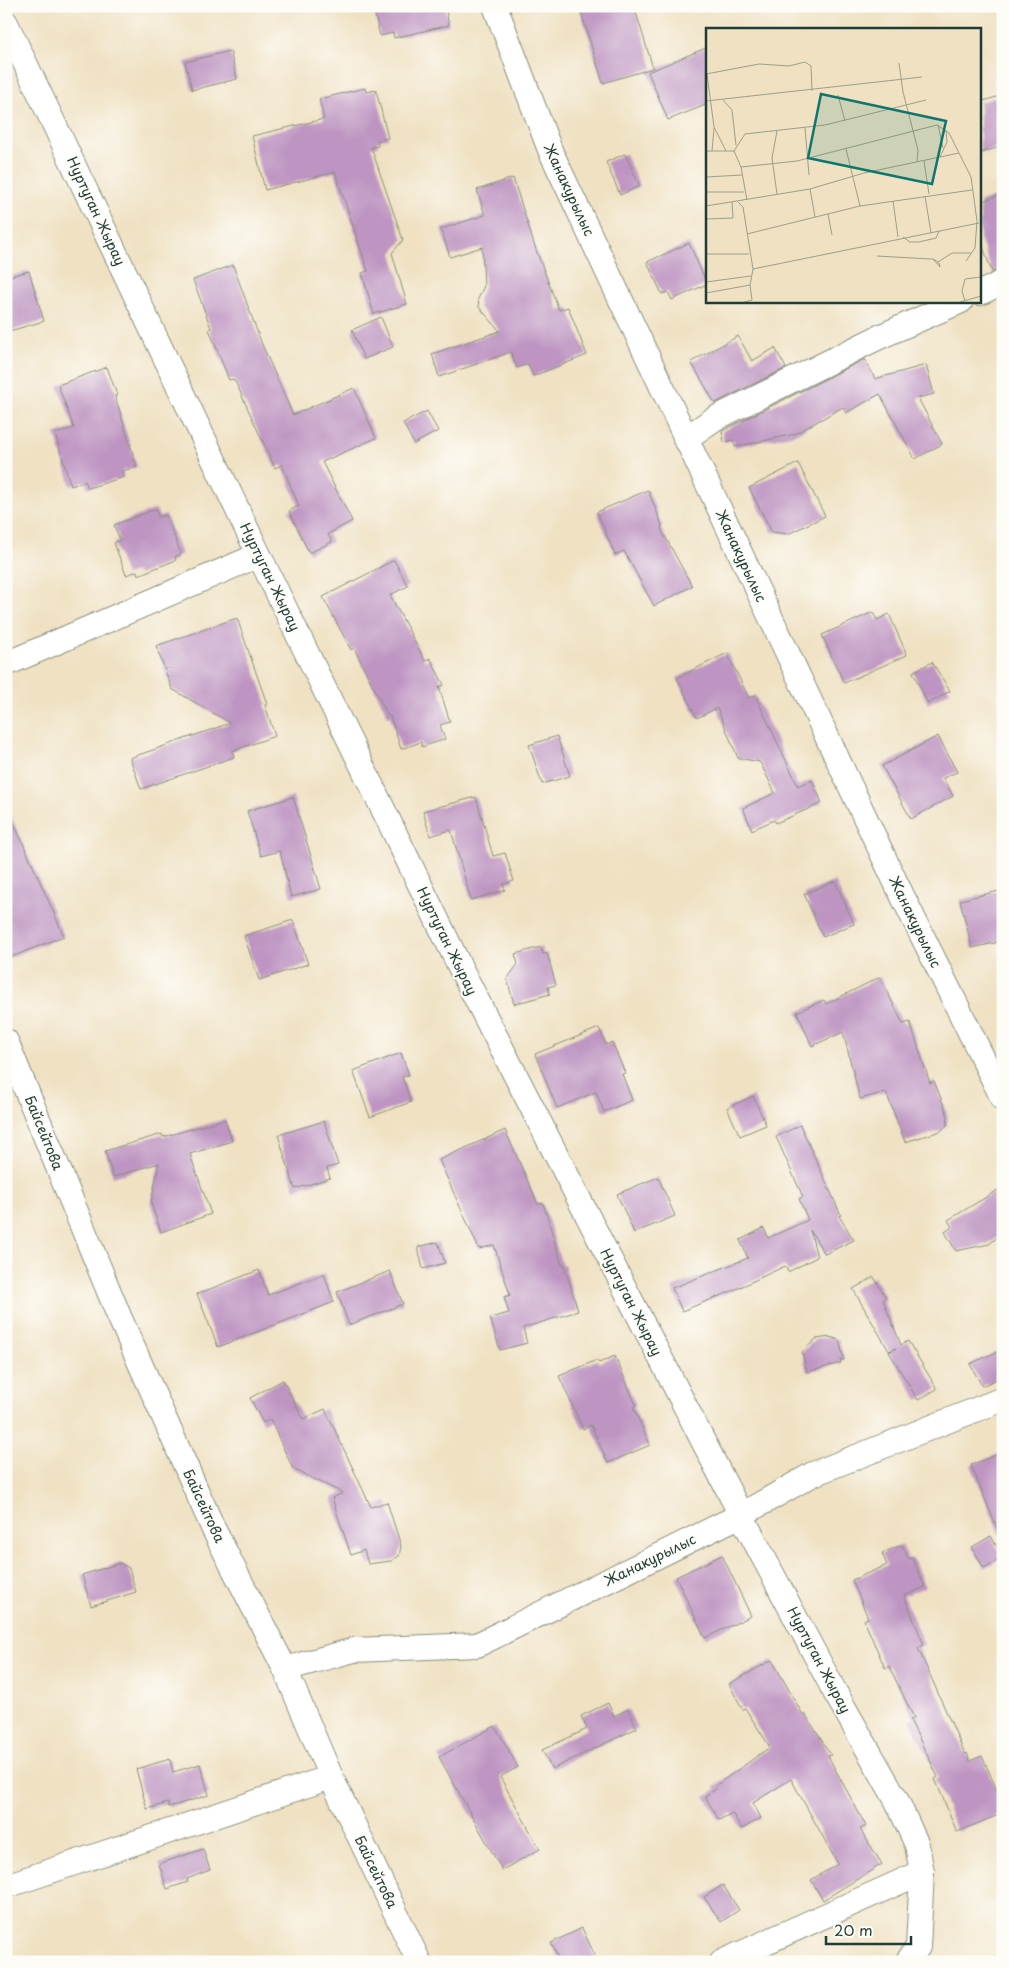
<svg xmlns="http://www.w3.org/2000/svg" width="1009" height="1968" font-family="'Playpen Sans',sans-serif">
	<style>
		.building { fill: #be95c2 }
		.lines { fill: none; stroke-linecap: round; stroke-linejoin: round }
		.street-casing { stroke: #878f7b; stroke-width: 26 }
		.street { stroke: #fff; stroke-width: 24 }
		.labels { text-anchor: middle; stroke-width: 4.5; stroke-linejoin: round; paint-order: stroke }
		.street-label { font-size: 14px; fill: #1f3d34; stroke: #fdfcf7 }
		.inset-road { fill: none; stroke: #9c9f89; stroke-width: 1 }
		.view { fill: #0f766e; fill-opacity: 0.15; stroke: #0f766e; stroke-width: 2.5 }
		.inset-edge { fill: none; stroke: #1f3d34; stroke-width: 2.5 }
	</style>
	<rect width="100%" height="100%" fill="#fdfcf7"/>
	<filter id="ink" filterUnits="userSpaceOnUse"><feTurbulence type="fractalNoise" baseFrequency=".02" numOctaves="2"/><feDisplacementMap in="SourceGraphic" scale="10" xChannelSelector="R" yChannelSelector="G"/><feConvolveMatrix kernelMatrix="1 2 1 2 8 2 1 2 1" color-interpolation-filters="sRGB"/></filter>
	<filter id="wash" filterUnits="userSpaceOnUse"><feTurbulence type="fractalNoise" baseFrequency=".0096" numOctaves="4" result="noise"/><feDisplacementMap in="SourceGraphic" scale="20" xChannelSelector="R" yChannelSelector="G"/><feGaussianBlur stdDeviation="1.12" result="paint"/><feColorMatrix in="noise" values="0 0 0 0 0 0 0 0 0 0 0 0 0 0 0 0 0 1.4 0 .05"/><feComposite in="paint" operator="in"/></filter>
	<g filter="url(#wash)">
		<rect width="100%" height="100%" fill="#efe1c2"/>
		<g id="blocks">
			<g class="building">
				<polygon points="373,6 445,6 449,25 394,38 393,33 380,36"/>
				<polygon points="579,6 634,6 653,68 603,83"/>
				<polygon points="708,47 708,104 668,120 648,72"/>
				<polygon points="230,51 237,79 192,90 185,62"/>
				<polygon points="365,88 366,92 376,90 388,138 377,141 378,146 371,147 403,240 392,253 407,304 374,314 362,273 368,271 335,172 265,190 252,136 324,119 319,99"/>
				<polygon points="1003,95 1003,146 980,153 980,102"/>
				<polygon points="625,154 640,186 620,195 606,162"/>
				<polygon points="513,178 535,247 559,310 568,307 587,355 533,376 528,364 517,368 511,352 439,377 432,354 500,331 479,307 478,299 484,286 482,247 450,257 441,229 485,215 477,190"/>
				<polygon points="1003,194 1003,268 992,272 980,238 980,202"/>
				<polygon points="689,243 707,284 672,300 668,292 662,294 647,262"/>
				<polygon points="233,265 261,342 293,415 354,388 376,438 322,462 352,521 328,534 332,542 309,553 289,511 299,506 282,465 275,468 236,383 233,379 229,380 209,329 211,328 193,280"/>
				<polygon points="29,271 44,321 6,332 6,277"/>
				<polygon points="381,317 393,347 364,359 352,330"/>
				<polygon points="738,336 752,361 775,348 786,368 715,403 691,362"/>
				<polygon points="865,359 875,379 926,365 934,394 918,398 942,444 915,459 880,394 846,413 843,407 795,434 735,447 733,440 724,442 722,431"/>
				<polygon points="107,367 117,395 115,396 137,467 122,471 124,477 88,488 85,481 71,486 55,434 74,428 58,385"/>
				<polygon points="427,411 438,431 414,444 403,423"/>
				<polygon points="798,463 825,516 788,534 772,532 749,488"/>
				<polygon points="648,490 662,525 661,529 692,586 654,606 624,551 615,555 597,512"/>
				<polygon points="156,509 159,517 166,515 181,554 175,557 176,560 138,575 137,571 126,575 114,543 120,540 114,525"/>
				<polygon points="394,560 408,586 390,595 425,661 430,658 444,685 439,687 450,722 440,725 445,739 422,747 421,742 401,749 390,716 388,716 354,648 351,650 323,597"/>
				<polygon points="873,612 877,620 889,614 907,655 844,683 822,635"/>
				<polygon points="237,618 267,704 265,705 275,736 232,751 234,757 141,789 130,758 230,723 172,689 156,646"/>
				<polygon points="727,653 749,698 755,695 798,786 812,780 822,803 776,823 774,820 752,830 743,808 775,793 760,762 738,758 717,708 697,718 677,678"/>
				<polygon points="932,662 950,691 928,704 913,672"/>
				<polygon points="557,736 570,776 542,784 529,745"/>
				<polygon points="938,736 957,772 943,778 953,796 911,819 882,766"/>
				<polygon points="293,797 321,889 291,897 280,851 261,856 247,811"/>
				<polygon points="476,797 493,856 505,853 514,881 503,884 505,890 471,900 451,830 430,836 423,811"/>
				<polygon points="6,805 64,936 6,959"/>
				<polygon points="835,881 854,924 823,937 804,894"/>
				<polygon points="1003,890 1003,941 972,948 960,900"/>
				<polygon points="293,920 308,964 259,980 244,936"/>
				<polygon points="541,947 543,954 547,953 556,985 548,987 550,994 514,1004 507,979 518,964 515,954"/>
				<polygon points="880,977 903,1024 910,1022 930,1083 934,1081 948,1116 947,1125 941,1131 905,1142 886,1092 860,1099 843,1032 812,1046 797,1012 824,1000 826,1004"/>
				<polygon points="599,1028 606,1045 612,1042 625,1073 622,1074 632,1100 604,1112 596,1092 557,1108 535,1054"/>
				<polygon points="401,1053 409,1075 402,1077 411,1102 370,1117 353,1071"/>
				<polygon points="753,1096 766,1125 740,1136 727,1108"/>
				<polygon points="225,1119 232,1141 190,1154 211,1214 161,1232 151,1203 159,1163 113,1177 105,1151 162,1134 163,1137"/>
				<polygon points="324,1121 338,1165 327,1168 330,1178 295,1189 278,1135"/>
				<polygon points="800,1125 841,1215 839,1216 854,1240 825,1254 810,1230 817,1257 788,1272 785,1266 732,1291 682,1311 672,1288 748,1258 740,1240 764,1228 768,1238 808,1220 799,1199 803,1197 776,1137"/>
				<polygon points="505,1130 538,1204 543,1203 562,1265 564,1264 578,1311 523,1328 527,1343 500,1350 490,1318 509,1313 504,1297 510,1295 494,1245 479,1249 439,1160"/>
				<polygon points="658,1177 675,1216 634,1233 617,1194"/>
				<polygon points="1003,1187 1003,1233 989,1244 956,1251 945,1232 952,1227 948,1220"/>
				<polygon points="438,1242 445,1263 423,1269 418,1247"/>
				<polygon points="259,1270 268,1295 324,1274 334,1302 218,1347 197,1294"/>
				<polygon points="390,1271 403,1304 349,1325 337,1292"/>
				<polygon points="874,1277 886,1298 883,1300 901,1345 908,1341 937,1389 918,1400 889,1352 896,1348 889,1351 853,1289"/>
				<polygon points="830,1337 839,1340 844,1360 840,1360 841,1363 807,1372 802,1352 816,1339"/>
				<polygon points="1003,1349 1003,1376 982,1386 970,1364"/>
				<polygon points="615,1356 636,1405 633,1407 650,1445 608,1463 591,1425 583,1429 559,1376 597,1360 599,1363"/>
				<polygon points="283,1380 303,1419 325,1409 371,1507 387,1502 401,1546 399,1556 391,1561 368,1564 364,1550 351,1555 332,1498 343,1493 293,1469 270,1419 263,1423 250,1398"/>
				<polygon points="1003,1452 1003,1540 1002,1540 971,1465"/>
				<polygon points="991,1536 1003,1557 984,1568 972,1547"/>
				<polygon points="902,1545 908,1558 913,1559 925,1587 904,1596 924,1645 918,1648 965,1754 967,1753 970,1761 982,1756 1003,1804 1003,1813 957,1832 935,1779 938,1777 910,1720 914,1718 889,1666 885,1668 864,1620 868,1618 852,1580 887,1565 882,1553"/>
				<polygon points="722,1555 751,1616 705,1638 676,1577"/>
				<polygon points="120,1563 129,1568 136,1592 91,1606 82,1575"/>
				<polygon points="772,1660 803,1715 805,1714 831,1755 828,1756 866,1826 860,1829 882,1864 823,1900 811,1880 838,1864 791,1779 753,1803 761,1818 742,1829 732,1813 719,1820 705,1796 716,1789 715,1786 770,1747 745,1708 743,1710 729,1684"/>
				<polygon points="608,1703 614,1716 628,1709 637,1728 552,1769 542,1750 587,1729 581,1716"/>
				<polygon points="495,1726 518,1767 500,1777 540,1849 502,1870 439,1757"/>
				<polygon points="170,1759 173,1772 200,1764 209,1795 169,1807 168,1803 147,1809 136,1769"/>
				<polygon points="203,1849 210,1870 187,1879 188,1882 167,1889 159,1864"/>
				<polygon points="723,1885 739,1910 721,1922 704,1897"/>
				<polygon points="582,1928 598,1962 560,1962 551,1943"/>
			</g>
		</g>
	</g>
	<g filter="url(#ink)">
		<use href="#blocks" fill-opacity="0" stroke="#878f7b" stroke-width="1"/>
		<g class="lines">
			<defs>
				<g id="street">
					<polyline points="495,6 550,150 896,883 1003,1099"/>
					<polyline points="6,23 259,555 462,971 741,1515 835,1692 897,1801 917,1845 922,1872 918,1947 907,1962"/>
					<polyline points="980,293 1003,282"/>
					<polyline points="685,439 714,419 877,338 961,301"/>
					<polyline points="6,664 259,555"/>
					<polyline points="6,1041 119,1316 214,1530 285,1669 331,1777 419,1962"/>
					<polyline points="285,1669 354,1650 477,1645 741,1515 813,1474 1003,1399"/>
					<polyline points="6,1886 331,1777"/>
					<polyline points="722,1962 922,1872"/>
				</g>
			</defs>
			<use href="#street" class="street-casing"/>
			<use href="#street" class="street"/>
		</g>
	</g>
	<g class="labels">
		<g class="street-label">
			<text transform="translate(569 190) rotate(65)" y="5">Жанакурылыс</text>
			<text transform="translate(96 211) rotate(65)" y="5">Нуртуган Жырау</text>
			<text transform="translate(741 556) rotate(65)" y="5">Жанакурылыс</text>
			<text transform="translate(270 577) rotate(64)" y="5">Нуртуган Жырау</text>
			<text transform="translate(915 922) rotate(64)" y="5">Жанакурылыс</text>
			<text transform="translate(447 941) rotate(64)" y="5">Нуртуган Жырау</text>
			<text transform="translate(44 1133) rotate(68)" y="5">Байсейтова</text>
			<text transform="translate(631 1302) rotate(63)" y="5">Нуртуган Жырау</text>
			<text transform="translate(204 1506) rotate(65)" y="5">Байсейтова</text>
			<text transform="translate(650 1560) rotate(-26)" y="5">Жанакурылыс</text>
			<text transform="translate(819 1660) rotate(62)" y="5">Нуртуган Жырау</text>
			<text transform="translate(376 1872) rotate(64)" y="5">Байсейтова</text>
		</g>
	</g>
	<g transform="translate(706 28)">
		<rect width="275" height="275" fill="#efe1c2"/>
		<path class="inset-road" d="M193 35 197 64 212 122 211 134M0 46 53 36 83 38 99 34 105 38 106 63M1 46 8 99 20 123M132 67 139 93M17 72 26 82 30 117M0 73 216 49M232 97 237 120M99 100 103 147M140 121 154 178M0 123H28M6 123 8 100M28 123 39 106 119 97 220 72M28 123 35 139 41 172M234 129 241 114 240 102M218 133 223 166M35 139 91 133 231 97 243 105 253 125M0 149 36 147M104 161 109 189M0 164H38M71 166 66 130 71 103M219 168 225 205M187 173 192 209M32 174 37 179 47 241 44 257 46 272 35 275M0 178 104 161 158 145 253 125 265 149 271 193 269 220 260 233M122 186 126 207M0 191 27 190 26 174M41 206 154 178 266 162M197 209 204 214H213L230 210 233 203M0 226H43M171 228 224 231H227L229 232 233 235 234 239 227 231M232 234 246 225H265M47 241 273 195M0 254 45 248M0 265 44 257M259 273 256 263 259 251 275 249M251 275 275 268"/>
		<path class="view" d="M115 66 240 93 226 156 102 130Z"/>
		<rect width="275" height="275" class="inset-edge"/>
	</g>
	<rect width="1009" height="1968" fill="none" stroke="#fdfcf7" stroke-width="25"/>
	<path d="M826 1936v8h85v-8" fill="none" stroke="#1f3d34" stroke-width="2.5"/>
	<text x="834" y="1936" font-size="15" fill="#1f3d34" stroke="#fdfcf7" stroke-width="4" paint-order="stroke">20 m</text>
</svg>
